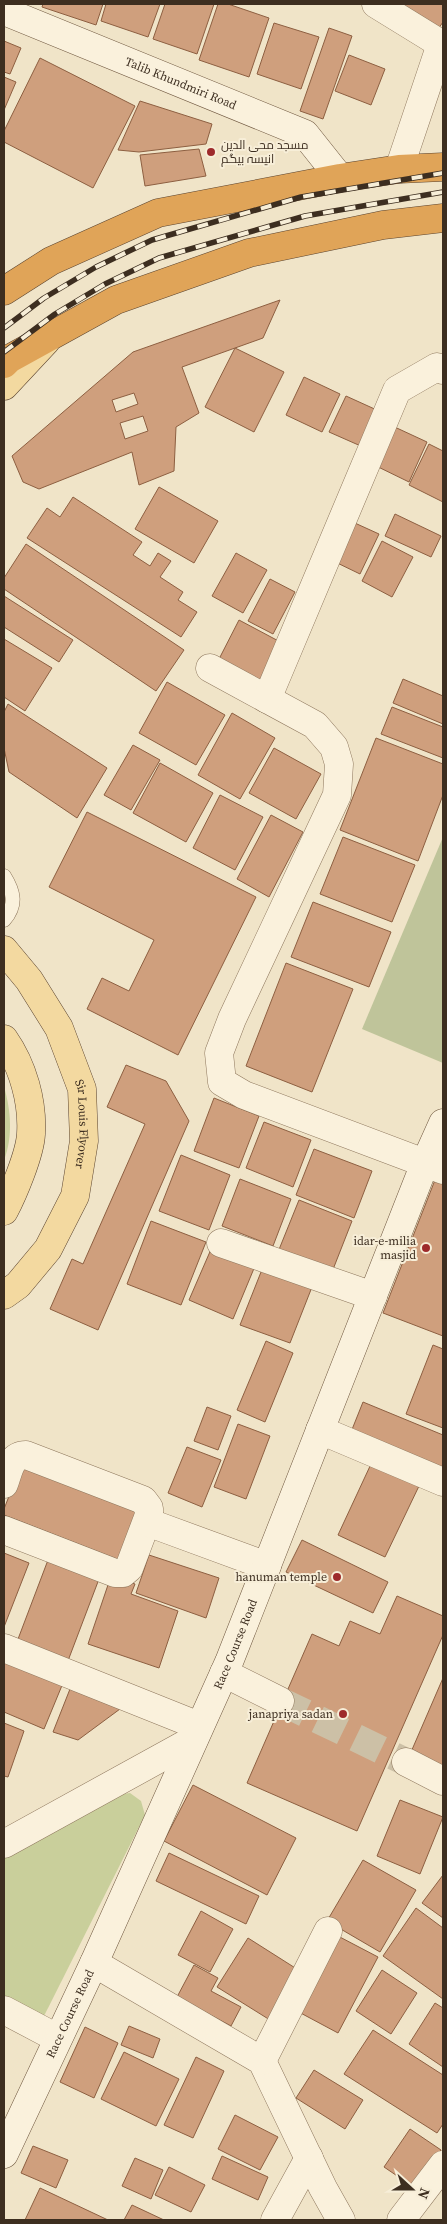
<svg xmlns="http://www.w3.org/2000/svg" width="447" height="2224" font-family="'Source Serif 4',Cairo,serif">
	<style>
		.green { fill: #c9cf9b }
		.cemetery { fill: #bfc49a }
		.building { fill: #cf9f7d; stroke: #8d5f41; fill-rule: evenodd }
		.lines { fill: none; stroke-linecap: round; stroke-linejoin: round }
		.street-tunnel { stroke: #ccc0a6; stroke-width: 28; stroke-dasharray: 28 14; stroke-linecap: butt }
		.lane-casing { stroke: #8d765c; stroke-width: 15 }
		.street-casing { stroke: #8d765c; stroke-width: 29 }
		.secondary-casing { stroke: #6f573f; stroke-width: 29 }
		.primary-casing { stroke: #5b4430; stroke-width: 29 }
		.highway-casing { stroke: #5b4430; stroke-width: 29 }
		.lane { stroke: #faf1dc; stroke-width: 14 }
		.street { stroke: #faf1dc; stroke-width: 28 }
		.secondary { stroke: #faf1dc; stroke-width: 28 }
		.primary { stroke: #f3d9a0; stroke-width: 28 }
		.highway { stroke: #e0a458; stroke-width: 28 }
		.rail-casing { stroke: #3d2e20; stroke-width: 5.5 }
		.rail { stroke: #f7eed8; stroke-width: 4; stroke-dasharray: 11; stroke-linecap: butt }
		.poi-dot { fill: #9e2a2b; stroke: #f7eed8; stroke-width: 2 }
		.labels { text-anchor: middle; stroke-width: 4; stroke-linejoin: round; paint-order: stroke }
		.street-label { font-size: 12px; fill: #3d2e20; stroke: #f7eed8 }
		.poi-label { font-size: 12px; fill: #3d2e20; stroke: #f7eed8; text-anchor: end }
	</style>
	<rect width="100%" height="100%" fill="#f0e4c8"/>
	<g class="green">
		<path d="M4 1087C11 1110 13 1137 4 1160Z"/>
		<polygon points="130,1793 141,1801 145,1815 42,2020 4,2001 4,1851 114,1795"/>
	</g>
	<polygon class="cemetery" points="443,837 443,1063 362,1029"/>
	<g class="building">
		<polygon points="43,4 103,4 96,25 42,7"/>
		<polygon points="106,4 160,4 148,37 101,21"/>
		<polygon points="165,4 214,4 197,54 153,39"/>
		<polygon points="218,4 228,4 269,18 249,77 199,60"/>
		<polygon points="397,4 443,4 443,22 436,32"/>
		<polygon points="274,23 319,37 301,89 257,74"/>
		<polygon points="329,28 352,36 323,119 300,111"/>
		<polygon points="4,41 21,48 10,74 4,72"/>
		<polygon points="349,55 385,69 371,105 335,91"/>
		<polygon points="40,58 135,106 93,188 4,142 4,131"/>
		<polygon points="4,77 16,82 4,110"/>
		<polygon points="140,101 212,124 206,144 139,152 118,150"/>
		<polygon points="199,149 206,176 145,186 140,155"/>
		<path d="M280 300 263 338 182 367 199 413 176 427 174 471 139 485 132 452 39 489 23 482 12 456 133 352ZM134 393 138 404 116 412 112 400ZM143 416 148 431 125 439 120 423Z"/>
		<polygon points="235,348 284,372 254,432 205,407"/>
		<polygon points="304,377 340,394 322,432 286,415"/>
		<polygon points="346,396 379,411 363,447 329,432"/>
		<polygon points="386,423 427,442 409,482 368,462"/>
		<polygon points="429,444 443,451 443,502 409,485"/>
		<polygon points="159,487 218,521 194,563 135,529"/>
		<polygon points="73,497 142,542 133,555 150,566 158,553 171,561 160,577 183,592 178,600 197,612 181,637 27,538 47,508 60,517"/>
		<polygon points="395,514 441,536 431,557 385,536"/>
		<polygon points="346,519 379,534 360,574 327,558"/>
		<polygon points="382,541 413,557 392,597 362,581"/>
		<polygon points="26,544 184,650 156,691 4,589 4,578"/>
		<polygon points="236,553 267,570 243,613 212,596"/>
		<polygon points="270,579 295,592 273,634 248,621"/>
		<polygon points="4,596 73,640 59,662 4,627"/>
		<polygon points="239,620 286,645 264,686 218,661"/>
		<polygon points="4,639 52,668 25,711 4,697"/>
		<polygon points="403,679 443,696 443,724 393,703"/>
		<polygon points="167,682 225,715 196,765 139,733"/>
		<polygon points="8,704 107,768 77,818 9,772 4,748 4,712"/>
		<polygon points="392,707 443,727 443,758 381,734"/>
		<polygon points="232,713 275,738 240,799 198,775"/>
		<polygon points="376,738 443,764 443,795 418,861 340,830"/>
		<polygon points="133,745 160,760 131,810 104,795"/>
		<polygon points="274,748 321,774 296,819 249,793"/>
		<polygon points="160,763 213,793 186,842 133,813"/>
		<polygon points="220,795 263,817 235,870 193,848"/>
		<polygon points="87,812 256,897 178,1055 87,1009 102,978 129,991 154,940 49,887"/>
		<polygon points="271,815 303,832 269,897 237,879"/>
		<polygon points="343,837 415,865 392,922 320,894"/>
		<polygon points="313,902 391,932 369,987 291,957"/>
		<polygon points="286,963 353,989 312,1092 246,1066"/>
		<polygon points="126,1065 166,1081 189,1121 98,1330 50,1309 72,1259 83,1264 145,1124 107,1107"/>
		<polygon points="214,1098 259,1116 239,1168 194,1151"/>
		<polygon points="264,1122 311,1140 293,1187 246,1168"/>
		<polygon points="314,1149 372,1171 354,1218 296,1195"/>
		<polygon points="181,1155 230,1175 209,1230 159,1211"/>
		<polygon points="240,1179 291,1199 273,1246 222,1226"/>
		<polygon points="435,1180 443,1184 443,1336 383,1313"/>
		<polygon points="299,1200 352,1221 332,1272 278,1252"/>
		<polygon points="151,1221 206,1242 181,1305 127,1284"/>
		<polygon points="212,1247 255,1266 233,1319 189,1300"/>
		<polygon points="263,1267 312,1287 290,1343 240,1325"/>
		<polygon points="266,1341 293,1353 265,1422 237,1410"/>
		<polygon points="433,1345 443,1349 443,1428 406,1414"/>
		<polygon points="363,1402 443,1435 443,1476 349,1437"/>
		<polygon points="207,1407 231,1416 218,1450 194,1441"/>
		<polygon points="238,1424 270,1436 246,1499 214,1487"/>
		<polygon points="187,1447 221,1460 202,1507 168,1493"/>
		<polygon points="22,1463 139,1509 119,1560 4,1515 4,1509"/>
		<polygon points="371,1464 419,1486 385,1557 338,1535"/>
		<polygon points="302,1540 388,1582 373,1613 286,1572"/>
		<polygon points="4,1553 29,1563 4,1627"/>
		<polygon points="149,1555 219,1578 206,1618 136,1593"/>
		<polygon points="48,1560 99,1579 66,1666 15,1647"/>
		<polygon points="111,1576 135,1584 131,1594 178,1611 159,1668 88,1644"/>
		<polygon points="397,1596 443,1616 443,1635 357,1831 247,1783 312,1634 339,1646 350,1621 380,1634"/>
		<polygon points="4,1659 63,1683 44,1729 4,1712"/>
		<polygon points="443,1678 443,1766 411,1752"/>
		<polygon points="70,1689 120,1709 78,1740 53,1732"/>
		<polygon points="4,1723 24,1731 8,1777 4,1776"/>
		<polygon points="193,1785 296,1838 267,1895 164,1841"/>
		<polygon points="400,1800 443,1817 420,1874 377,1856"/>
		<polygon points="169,1853 259,1896 246,1924 156,1881"/>
		<polygon points="363,1860 416,1890 380,1952 327,1921"/>
		<polygon points="443,1875 443,1918 422,1903"/>
		<polygon points="416,1908 443,1928 443,1999 383,1956"/>
		<polygon points="201,1911 233,1929 210,1972 178,1955"/>
		<polygon points="336,1935 378,1957 338,2033 295,2010"/>
		<polygon points="248,1938 300,1971 270,2020 217,1987"/>
		<polygon points="194,1965 218,1978 211,1991 241,2007 231,2026 177,1997"/>
		<polygon points="382,1970 417,1993 391,2034 356,2011"/>
		<polygon points="435,2003 443,2008 443,2067 409,2044"/>
		<polygon points="129,2026 160,2039 153,2058 121,2045"/>
		<polygon points="85,2027 118,2043 94,2098 60,2082"/>
		<polygon points="373,2030 443,2075 443,2124 437,2133 344,2074"/>
		<polygon points="124,2052 179,2079 156,2126 101,2099"/>
		<polygon points="196,2057 224,2071 193,2138 164,2125"/>
		<polygon points="314,2070 363,2100 345,2129 296,2098"/>
		<polygon points="235,2115 278,2137 260,2170 218,2149"/>
		<polygon points="410,2129 441,2150 415,2188 384,2167"/>
		<polygon points="33,2146 68,2160 56,2188 21,2173"/>
		<polygon points="222,2156 268,2177 258,2200 212,2179"/>
		<polygon points="135,2158 163,2170 151,2199 122,2186"/>
		<polygon points="169,2167 205,2185 191,2212 155,2195"/>
		<polygon points="40,2188 108,2220 25,2220"/>
		<polygon points="132,2205 164,2220 124,2220"/>
	</g>
	<g class="lines">
		<polyline class="street-tunnel" points="280,1701 406,1762"/>
		<defs>
			<path id="lane" d="M4 876C14 892 17 905 4 920"/>
			<g id="street">
				<polyline points="376,4 441,44 443,48"/>
				<polyline points="399,169 441,44"/>
				<polyline points="210,668 315,725 334,747 339,764 337,795 232,1019 219,1053 222,1082 244,1095 443,1170"/>
				<polyline points="267,699 397,390 437,367 443,370"/>
				<polyline points="221,1243 373,1296"/>
				<polyline points="320,1430 443,1482"/>
				<path d="M4 1484C9 1471 10 1455 26 1455L143 1500 149 1508V1515L129 1568 123 1573H115L4 1530"/>
				<polyline points="147,1522 267,1566"/>
				<polyline points="4,1648 199,1726"/>
				<polyline points="224,1673 280,1701"/>
				<polyline points="406,1762 443,1781"/>
				<polyline points="4,1844 193,1740"/>
				<polyline points="94,1963 262,2061 323,2188 341,2220"/>
				<polyline points="4,2010 57,2038"/>
				<polyline points="262,2061 328,1931"/>
				<polyline points="275,2220 309,2158"/>
				<polyline points="401,2220 443,2165"/>
			</g>
			<g id="secondary">
				<path id="s1" d="M4 11 305 134 340 178"/>
				<path id="s2" d="M4 2154 94 1963 229 1662 425 1163 443 1123"/>
			</g>
			<g id="primary">
				<polyline points="4,386 46,341"/>
				<path id="s3" d="M4 950 29 980 59 1028 82 1089 84 1141 75 1196 48 1249 18 1285 4 1295"/>
				<path d="M4 1039C23 1066 33 1102 31 1134 30 1154 13 1194 4 1211"/>
			</g>
			<g id="highway">
				<polyline points="4,291 51,261 158,213 340,178 399,169 443,167"/>
				<polyline points="4,364 9,359 116,300 249,253 383,225 443,218"/>
			</g>
		</defs>
		<use href="#lane" class="lane-casing"/>
		<use href="#street" class="street-casing"/>
		<use href="#secondary" class="secondary-casing"/>
		<use href="#primary" class="primary-casing"/>
		<use href="#highway" class="highway-casing"/>
		<use href="#lane" class="lane"/>
		<use href="#street" class="street"/>
		<use href="#secondary" class="secondary"/>
		<use href="#primary" class="primary"/>
		<use href="#highway" class="highway"/>
		<defs>
			<g id="rail">
				<polyline points="4,328 44,298 96,267 152,240 301,197 443,173"/>
				<polyline points="4,352 55,314 105,284 159,258 305,216 443,192"/>
			</g>
		</defs>
		<use href="#rail" class="rail-casing"/>
		<use href="#rail" class="rail"/>
	</g>
	<g class="poi-dot">
		<circle cx="211" cy="152" r="5"/>
		<circle cx="426" cy="1248" r="5"/>
		<circle cx="337" cy="1577" r="5"/>
		<circle cx="343" cy="1714" r="5"/>
	</g>
	<g class="labels">
		<g class="street-label">
			<text dy="4" stroke="none"><textPath href="#s1" startOffset="191">Talib Khundmiri Road</textPath></text>
			<text dy="4" stroke="none"><textPath href="#s3" startOffset="196">Sir Louis Flyover</textPath></text>
			<text dy="4" stroke="none"><textPath href="#s2" startOffset="560">Race Course Road</textPath></text>
			<text dy="4" stroke="none"><textPath href="#s2" startOffset="155">Race Course Road</textPath></text>
		</g>
		<g class="poi-label">
			<text x="221" y="149" text-anchor="start">مسجد محی الدین<tspan x="221" dy="14">انیسہ بیگم</tspan></text>
			<text x="416" y="1245">idar-e-milia<tspan x="416" dy="14">masjid</tspan></text>
			<text x="327" y="1581">hanuman temple</text>
			<text x="333" y="1718">janapriya sadan</text>
		</g>
	</g>
	<rect width="447" height="2224" fill="none" stroke="#3d2e20" stroke-width="10"/>
	<g transform="translate(412 2189) rotate(111)" stroke="#f7eed8" stroke-width="4" paint-order="stroke">
	<path d="M0-4L9 19L0 12L-9 19Z" fill="#3d2e20"/>
	<text y="-8" font-size="14" font-weight="bold" text-anchor="middle" fill="#3d2e20">N</text>
	</g>
</svg>
